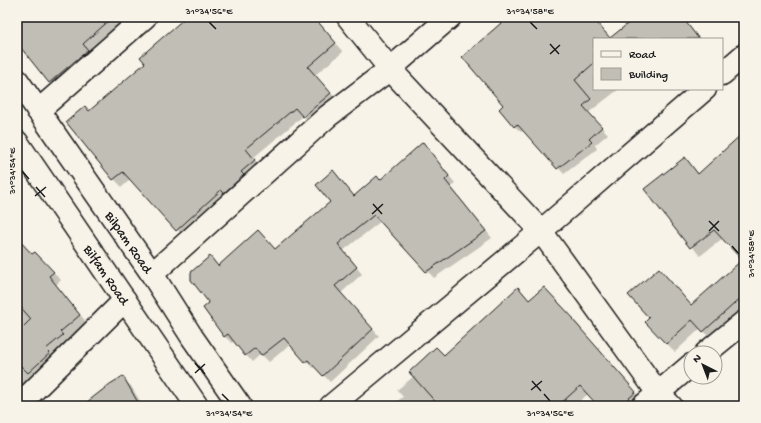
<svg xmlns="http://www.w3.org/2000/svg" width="761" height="423" font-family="'Gochi Hand',sans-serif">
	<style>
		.shadow { fill: #0003 }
		.building { fill: #c0beb5; stroke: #1c1c1c }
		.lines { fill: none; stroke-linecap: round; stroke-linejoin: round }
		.minor-casing { stroke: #1c1c1c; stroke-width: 25 }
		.major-casing { stroke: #1c1c1c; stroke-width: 25 }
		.minor { stroke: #f7f3e8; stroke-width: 22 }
		.major { stroke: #f7f3e8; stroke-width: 22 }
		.ticks { fill: none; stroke: #1c1c1c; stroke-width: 1.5 }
		.labels { text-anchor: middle; stroke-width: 3.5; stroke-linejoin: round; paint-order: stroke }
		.street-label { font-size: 14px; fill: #1c1c1c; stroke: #f7f3e8 }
		.neatline { fill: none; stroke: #1c1c1c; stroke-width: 1.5 }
		.ticks-label { font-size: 10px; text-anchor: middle; fill: #1c1c1c }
	</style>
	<rect width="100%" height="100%" fill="#f7f3e8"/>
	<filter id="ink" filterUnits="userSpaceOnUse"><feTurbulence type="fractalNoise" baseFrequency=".025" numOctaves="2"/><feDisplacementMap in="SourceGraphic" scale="8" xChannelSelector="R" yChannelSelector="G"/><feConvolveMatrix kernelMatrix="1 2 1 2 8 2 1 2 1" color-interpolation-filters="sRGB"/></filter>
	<g filter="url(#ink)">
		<g class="shadow">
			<polygon points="17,17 128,17 90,51 58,90 20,46 17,47"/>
			<polygon points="187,17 312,17 343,52 315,75 338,101 312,124 303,116 253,158 262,168 185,238 131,179 122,187 114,179 90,112 146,63"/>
			<polygon points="509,17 592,17 611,39 638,17 682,17 698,37 696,39 594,39 594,89 619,89 588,113 608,134 595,145 597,149 564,174 524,130 521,132 514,126 505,105"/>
			<polygon points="744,134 744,312 712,340 701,328 675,352 646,322 692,306 744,260 723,238 700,256 645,189 685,158 699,174"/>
			<polygon points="423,144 455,183 451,187 492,238 434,278 381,221 343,251 362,274 341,293 379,336 330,382 315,366 313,368 291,344 269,362 261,354 252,362 234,341 232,343 225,337 204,308 211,303 210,258 219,267 276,250 380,181"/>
			<polygon points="17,238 32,255 42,260 61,280 56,285 87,323 67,340 70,343 17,397"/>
			<polygon points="518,288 530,301 551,296 581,328 580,329 643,401 637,406 599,406 588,394 574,406 390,406 403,397 397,390 413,377 409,374 436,348 444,357"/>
			<polygon points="122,378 131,386 143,406 84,406"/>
		</g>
		<g class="building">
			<polygon points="17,17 113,17 83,44 88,50 49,83 17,43"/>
			<polygon points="186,17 314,17 336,43 308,67 331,93 303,117 295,108 246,149 255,160 241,172 244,175 224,193 221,190 176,231 123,172 113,180 66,122 85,106 89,111 145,63 140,57"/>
			<polygon points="508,17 592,17 610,38 636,17 682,17 699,39 594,39 594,63 575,80 591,99 583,106 602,127 589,139 592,142 557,169 517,124 514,127 499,109 503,105 462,57"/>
			<polygon points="744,132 744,295 703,332 692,320 666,344 645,322 649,318 628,295 659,268 691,305 742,260 714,230 690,248 644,189 685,157 698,174"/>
			<polygon points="423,142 449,176 445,180 486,231 426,272 374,215 338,244 357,267 335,286 373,329 323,376 308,360 305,362 284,338 261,356 255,348 245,356 228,334 224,337 203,308 209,303 191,280 191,272 210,256 218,266 258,230 275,249 330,202 316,185 333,170 354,196 377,176 380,180"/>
			<polygon points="17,238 32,254 35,252 54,272 49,276 80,315 60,332 63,335 46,349 50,353 28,373 17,362 17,333 31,319 17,303"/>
			<polygon points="518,287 529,300 544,287 574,319 573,320 636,392 620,406 598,406 580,386 558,406 439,406 409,372 436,347 444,355"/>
			<polygon points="123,376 140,406 82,406 110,384"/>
		</g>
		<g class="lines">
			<defs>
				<g id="minor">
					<polyline points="348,17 390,69 541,231 658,393 671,406"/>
					<polyline points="722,74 744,55"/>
					<polyline points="38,111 145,17"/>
					<polyline points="152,274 328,116 390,69 450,17"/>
					<polyline points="706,353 744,322"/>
					<polyline points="18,406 125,300"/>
					<polyline points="331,406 541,231 705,89"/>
					<polyline points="643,406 691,365"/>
				</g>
				<g id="major">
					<path id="s1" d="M17 80 152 274 192 337 240 406"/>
					<path id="s2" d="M17 142 197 406"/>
				</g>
			</defs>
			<use href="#minor" class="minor-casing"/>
			<use href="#major" class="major-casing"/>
			<use href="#minor" class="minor"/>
			<use href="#major" class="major"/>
		</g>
	</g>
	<path class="ticks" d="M209 22 216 29M530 22 537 29M550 44 559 54M550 54 560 45M22 171 29 179M36 187 45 197M35 196 46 187M373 204 382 214M372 214 383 204M709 221 719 231M709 231 719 221M732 246 739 254M195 363 205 374M195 373 205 364M532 381 541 391M531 390 542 381M222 394 229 401M544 394 550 401"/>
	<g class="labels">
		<g class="street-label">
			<text dy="5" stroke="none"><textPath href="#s1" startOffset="197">Bilpam Road</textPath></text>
			<text dy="5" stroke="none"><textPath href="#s2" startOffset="160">Bilfam Road</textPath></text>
		</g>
	</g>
	<rect width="761" height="423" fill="none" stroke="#f7f3e8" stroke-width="44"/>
	<rect x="593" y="38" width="130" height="52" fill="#f7f3e8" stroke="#9f9d96"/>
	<rect x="601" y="51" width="20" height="6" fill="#f7f3e8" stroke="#9f9d96"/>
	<text x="629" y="58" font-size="12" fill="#1c1c1c">Road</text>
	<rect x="601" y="68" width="20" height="12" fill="#c0beb5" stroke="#9f9d96"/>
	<text x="629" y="78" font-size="12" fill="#1c1c1c">Building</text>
	<g transform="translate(703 365) rotate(318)"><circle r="19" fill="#f7f3e8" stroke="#9f9d96"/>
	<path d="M0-3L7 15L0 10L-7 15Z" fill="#1c1c1c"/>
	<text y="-6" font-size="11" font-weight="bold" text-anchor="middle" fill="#1c1c1c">N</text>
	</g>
	<rect x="22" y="22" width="717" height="379" class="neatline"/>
	<g class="ticks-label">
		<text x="209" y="14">31°34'56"E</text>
		<text x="530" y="14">31°34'58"E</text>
		<text transform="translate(11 171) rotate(-90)" y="4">31°34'54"E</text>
		<text transform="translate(750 254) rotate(-90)" y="4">31°34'58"E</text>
		<text x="229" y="416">31°34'54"E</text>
		<text x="550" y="416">31°34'56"E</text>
	</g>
</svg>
